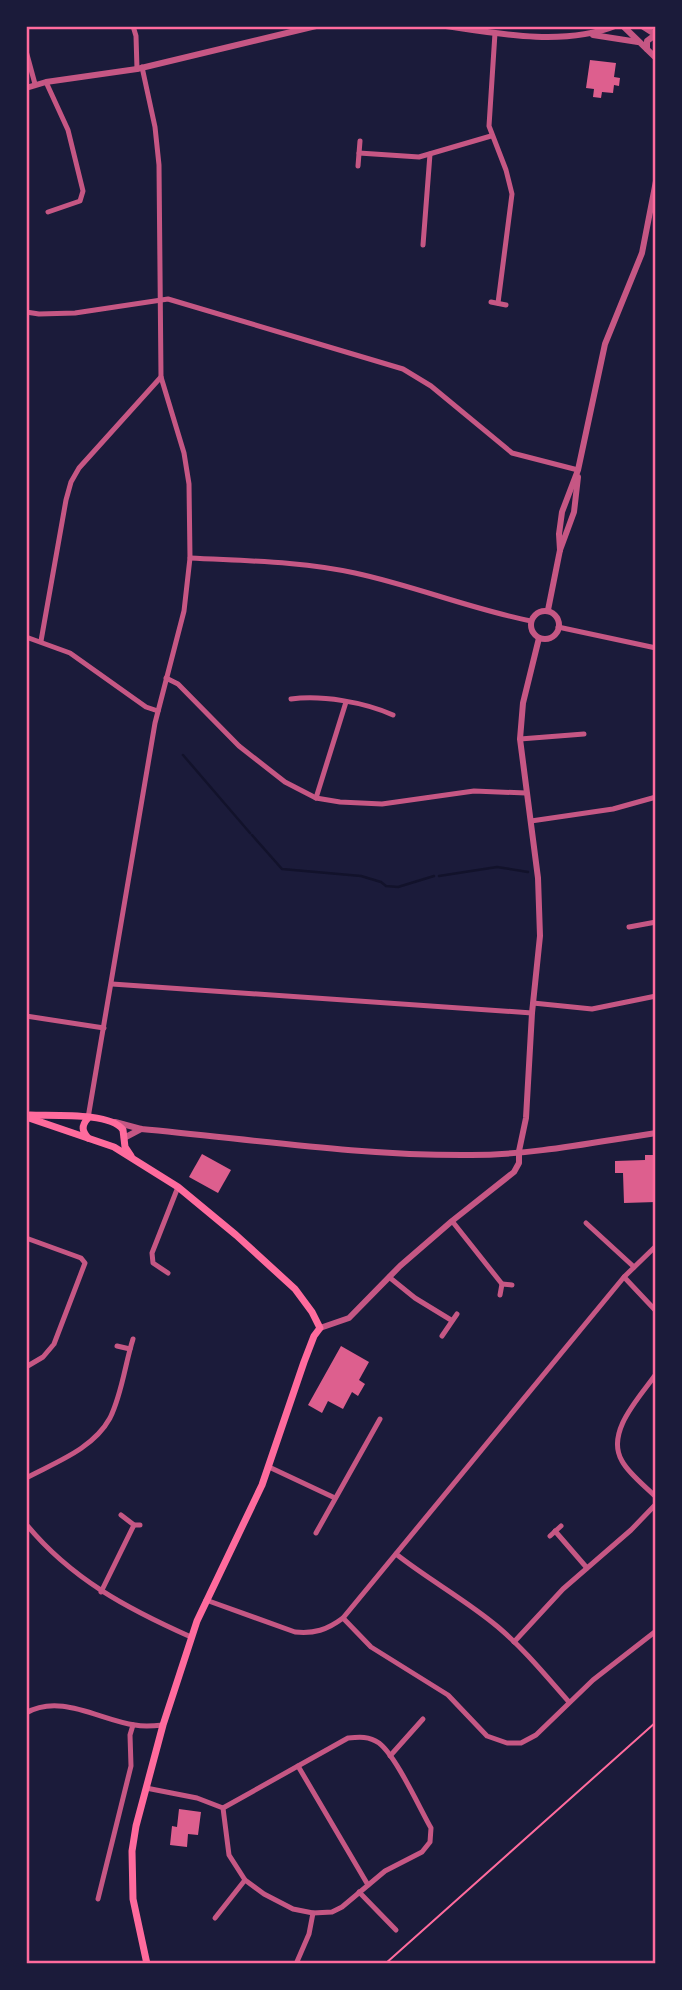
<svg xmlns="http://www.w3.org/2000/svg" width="682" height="1990" font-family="Mulish,sans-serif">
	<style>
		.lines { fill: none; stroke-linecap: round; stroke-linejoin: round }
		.stream { stroke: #12122b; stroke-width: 2.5 }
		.building { fill: #dd5f8e }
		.path { stroke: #ff6b9d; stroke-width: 2 }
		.minor { stroke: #c65784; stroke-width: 5 }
		.tertiary { stroke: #c65784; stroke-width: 6 }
		.secondary { stroke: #ff6b9d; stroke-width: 7 }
		.neatline { fill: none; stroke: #ff6b9d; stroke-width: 2.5 }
	</style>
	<rect width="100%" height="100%" fill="#1b1b3a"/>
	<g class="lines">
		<g class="stream">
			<polyline points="183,755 250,833"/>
			<polyline points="252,835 282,869 361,876 381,882 386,886 398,887 434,876"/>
			<polyline points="439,876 497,867 528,872"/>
		</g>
	</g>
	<g class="building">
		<polygon points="590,60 616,63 614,77 620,78 619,86 614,85 613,93 602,92 601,98 593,97 594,89 586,88"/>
		<polygon points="202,1154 231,1170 218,1193 189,1177"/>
		<polygon points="645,1155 656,1155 656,1202 624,1203 623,1173 615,1173 615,1161 645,1160"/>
		<polygon points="341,1346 369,1362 359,1380 365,1384 358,1396 352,1392 343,1409 328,1401 322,1413 308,1405"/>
		<polygon points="179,1809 201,1812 198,1835 188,1834 187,1847 170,1845 172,1826 177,1827"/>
	</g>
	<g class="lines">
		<polyline class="path" points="385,1964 656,1722"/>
		<g class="minor">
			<polyline points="133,26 136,36 137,69"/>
			<polyline points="495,33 489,126 506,170 512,194 498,303"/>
			<polyline points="26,51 35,84"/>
			<polyline points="46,82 68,130 83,191 80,201 48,212"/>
			<polyline points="359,153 419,157 491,136"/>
			<polyline points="358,166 360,141"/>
			<polyline points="423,245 430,154"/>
			<polyline points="491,302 506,305"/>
			<polyline points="26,312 39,314 75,313 168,299 403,369 431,386 512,453 578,470"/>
			<path d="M190 558C245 561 301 561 355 573 415 586 471 609 531 621"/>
			<polyline points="558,627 656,648"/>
			<polyline points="26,637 70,653 146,707 158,711"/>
			<polyline points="41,641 66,500 71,482 79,468 161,377"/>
			<polyline points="166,678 178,684 239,746 285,782 316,798 340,802 382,804 474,791 526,793"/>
			<path d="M291 699C322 695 364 702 393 715"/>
			<polyline points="520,739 584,734"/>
			<polyline points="316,798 346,702"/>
			<polyline points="531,821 613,809 656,797"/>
			<polyline points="629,927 656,922"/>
			<polyline points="112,984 532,1013"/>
			<polyline points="533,1003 592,1009 656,996"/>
			<polyline points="26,1016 104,1028"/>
			<polyline points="88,1118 155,723 184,611 190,558 189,484 184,453 161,377 159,165 155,127 142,67"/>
			<polyline points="452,1221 502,1284"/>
			<polyline points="586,1223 634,1267"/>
			<polyline points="26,1238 81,1258 85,1263 54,1344 43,1357 26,1367"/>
			<polyline points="168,1273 153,1263 152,1253 178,1187"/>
			<polyline points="389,1277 415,1298 451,1320"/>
			<polyline points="624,1277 656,1311"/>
			<polyline points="500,1295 502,1284 512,1285"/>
			<polyline points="442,1336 457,1314"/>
			<polyline points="117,1346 130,1349"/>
			<path d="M656 1374C640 1397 605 1432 622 1461 629 1474 645 1486 656 1497"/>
			<polyline points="269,1467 335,1498"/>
			<path d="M26 1478C56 1462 93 1449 110 1418 122 1394 125 1364 133 1339"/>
			<polyline points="121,1515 134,1525 140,1525"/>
			<path d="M26 1524C71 1579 128 1609 191 1637"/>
			<polyline points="555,1531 587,1568"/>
			<polyline points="316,1533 380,1419"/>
			<polyline points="550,1536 561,1526"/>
			<path d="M396 1554C429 1580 466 1600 498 1627 524 1649 546 1676 569 1702"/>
			<polyline points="101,1592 134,1525"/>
			<path d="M206 1600 295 1632C314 1634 327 1630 343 1618L624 1277 656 1246"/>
			<polyline points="343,1618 371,1647 448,1695 487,1736 507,1743 521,1743 536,1735 593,1680 656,1631"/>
			<polyline points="514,1642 563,1589 631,1530 656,1504"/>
			<path d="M26 1713C60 1693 100 1720 135 1725 144 1727 154 1726 163 1725"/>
			<polyline points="390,1756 423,1719"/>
			<polyline points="298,1766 368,1885"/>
			<path d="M146 1788 197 1798 223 1808 348 1738C359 1737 369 1736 379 1743 396 1756 419 1807 431 1828L430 1842 422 1852 385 1871 342 1907 332 1912 313 1913 293 1909 264 1894 245 1880 229 1855 223 1808"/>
			<polyline points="359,1892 396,1930"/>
			<polyline points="98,1899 131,1766 130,1735 133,1725"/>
			<polyline points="215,1918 245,1880"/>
			<polyline points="296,1964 309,1934 313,1913"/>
		</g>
		<g class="tertiary">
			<path d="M446 26C498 34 565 46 615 26"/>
			<polyline points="623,26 656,58"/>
			<polyline points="642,26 656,35"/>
			<polyline points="593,35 638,42"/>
			<polyline points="647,49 647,41 655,35"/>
			<polyline points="26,88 46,82 137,69 316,26"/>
			<polyline points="560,550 559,534 562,512 578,470 605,344 642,253 656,181"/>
			<polyline points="548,610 560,550 574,512 578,477"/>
			<circle cx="545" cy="625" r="14"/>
			<path d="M115 1122 141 1129C250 1139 361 1156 471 1155 532 1155 595 1142 656 1133"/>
			<polyline points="124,1138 141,1129"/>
			<polyline points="320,1328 349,1318 400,1266 452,1221 514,1172 519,1163 519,1151 526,1118 532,1013 540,936 538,878 520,739 523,703 539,638"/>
		</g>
		<g class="secondary">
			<path d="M30 1115C52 1116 111 1112 123 1130L125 1147 131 1156"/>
			<polyline points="26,1117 114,1147 178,1187 236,1235 295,1289 312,1312 320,1328 314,1336 304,1362 262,1485 197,1621 163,1725 136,1826 132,1851 133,1899 147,1964"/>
			<path d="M88 1138C82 1131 81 1126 88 1118"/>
		</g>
	</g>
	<rect width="682" height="1990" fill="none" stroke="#1b1b3a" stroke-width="56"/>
	<rect x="28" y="28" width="626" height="1934" class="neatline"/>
</svg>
